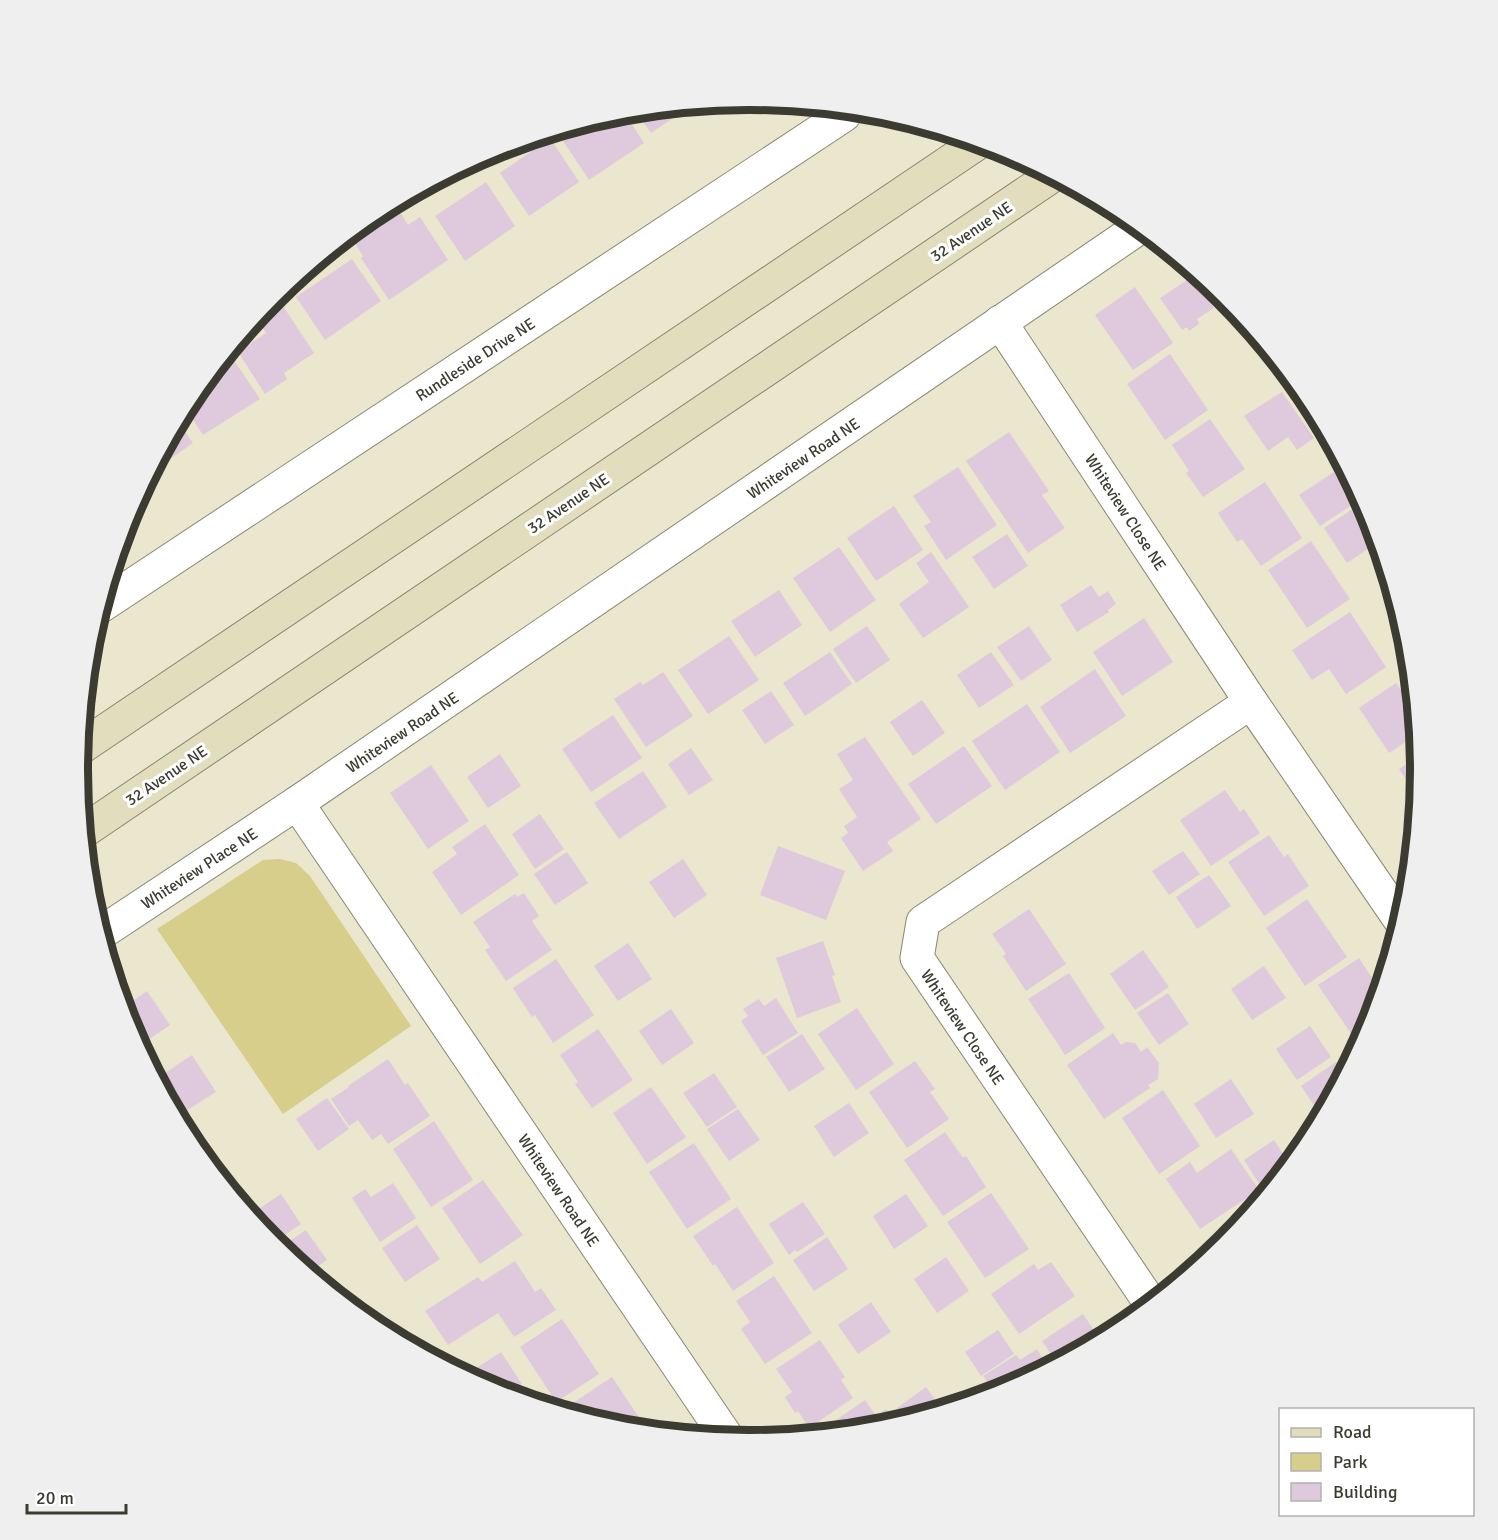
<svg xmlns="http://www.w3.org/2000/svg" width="1498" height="1540" font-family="Signika,sans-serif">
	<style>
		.green { fill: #d7ce8c }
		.building { fill: #dfcadd }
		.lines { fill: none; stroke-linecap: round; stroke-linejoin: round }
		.street-casing { stroke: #8a8770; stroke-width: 35 }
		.secondary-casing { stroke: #8a8770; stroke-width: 35 }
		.street { stroke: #fff; stroke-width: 33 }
		.secondary { stroke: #e1ddbd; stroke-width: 33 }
		.labels { text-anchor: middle; stroke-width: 6; stroke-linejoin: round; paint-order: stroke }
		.street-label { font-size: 16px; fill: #3c3b31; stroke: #fff }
		.rim { fill: none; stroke: #3c3b31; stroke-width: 8 }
	</style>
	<rect width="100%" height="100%" fill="#eae7ce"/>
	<polygon class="green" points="280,859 296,863 310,876 411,1026 283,1114 157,929 263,860"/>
	<g class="building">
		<polygon points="694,104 651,133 635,110 681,106"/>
		<polygon points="623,111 644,143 589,180 561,138 585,122"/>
		<polygon points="550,138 579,182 529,216 500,173"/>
		<polygon points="444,176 446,183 417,204 408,195"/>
		<polygon points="486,182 515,226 465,261 435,216"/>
		<polygon points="376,212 379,217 346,239 345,238"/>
		<polygon points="400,212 408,225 420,217 448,260 389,300 361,258 363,256 354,242"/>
		<polygon points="341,241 345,247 310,270 308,268"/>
		<polygon points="352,259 381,301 325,340 296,297"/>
		<polygon points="1193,276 1214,308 1197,319 1199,324 1189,331 1187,327 1182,330 1160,298"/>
		<polygon points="1135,287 1173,343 1133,370 1095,315"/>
		<polygon points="279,300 314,353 284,373 287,379 265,394 238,352 266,333 256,318 260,313"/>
		<polygon points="1170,354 1208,410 1165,440 1127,384"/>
		<polygon points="231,356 260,399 203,435 185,408 191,397 216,366"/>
		<polygon points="1282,392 1314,438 1297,450 1288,437 1268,451 1244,416"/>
		<polygon points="1210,419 1245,469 1203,497 1186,473 1189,471 1172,445"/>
		<polygon points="178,422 193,443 151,472 163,450"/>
		<polygon points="1009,432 1049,491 1042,495 1065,528 1028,553 966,461"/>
		<polygon points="958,467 997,525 946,560 924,526 931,522 913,496"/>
		<polygon points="1334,472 1355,503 1320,526 1299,495"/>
		<polygon points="1265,482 1302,538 1261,566 1242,539 1237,542 1218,513"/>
		<polygon points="894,506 923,550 876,581 847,538"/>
		<polygon points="1357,506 1375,533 1378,542 1347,563 1324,528"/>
		<polygon points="1007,534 1028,566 994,589 972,557"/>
		<polygon points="1311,541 1350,599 1307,628 1268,570"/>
		<polygon points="839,547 876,600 830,632 793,578"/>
		<polygon points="931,552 969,607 923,638 899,604 929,582 916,563"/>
		<polygon points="1091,585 1099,597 1108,591 1116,604 1108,610 1109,612 1077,632 1060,605"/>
		<polygon points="779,590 802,625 755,657 731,621"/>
		<polygon points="1350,612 1386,667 1346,694 1329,669 1312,680 1292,650"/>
		<polygon points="1144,618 1173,662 1122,696 1093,652"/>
		<polygon points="867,626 890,660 856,683 833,649"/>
		<polygon points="1029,626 1052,660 1021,681 997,647"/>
		<polygon points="729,636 759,680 708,714 678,670"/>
		<polygon points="830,652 852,684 805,716 783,683"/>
		<polygon points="991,652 1014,685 979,708 957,675"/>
		<polygon points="1095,669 1126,716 1070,753 1040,707"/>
		<polygon points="663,672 693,716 646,747 614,699 640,682 643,685"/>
		<polygon points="1396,683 1414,709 1416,735 1389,753 1359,708"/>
		<polygon points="771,691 794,725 765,744 742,710"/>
		<polygon points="922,700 945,733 913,756 890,722"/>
		<polygon points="1027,704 1060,752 1005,790 972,741"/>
		<polygon points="613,715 642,758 591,792 562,749"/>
		<polygon points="865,737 921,819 887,842 893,851 863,871 841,838 848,833 844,826 857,817 839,789 853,780 837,754"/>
		<polygon points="964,746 992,786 936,824 908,784"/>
		<polygon points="691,748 713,780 689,795 668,764"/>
		<polygon points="500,754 521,786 488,808 467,777"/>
		<polygon points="1419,756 1420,770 1417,796 1399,769"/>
		<polygon points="431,765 469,821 428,849 390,793"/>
		<polygon points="643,771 667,807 619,839 594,803"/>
		<polygon points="1225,790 1240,812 1244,809 1260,833 1211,866 1180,820"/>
		<polygon points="540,814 564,849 535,869 512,834"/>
		<polygon points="485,824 519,875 461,915 432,872 457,854 452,847"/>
		<polygon points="1269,835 1284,857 1288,854 1309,886 1264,916 1228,862"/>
		<polygon points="778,846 845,871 826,920 760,895"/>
		<polygon points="1183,851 1200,874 1169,895 1152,871"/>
		<polygon points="567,852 588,883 555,905 534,874"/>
		<polygon points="683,859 707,895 674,918 649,882"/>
		<polygon points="1209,875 1231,906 1197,929 1176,897"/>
		<polygon points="524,893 539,916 532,921 552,950 506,981 485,950 490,947 473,922 515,894 517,897"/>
		<polygon points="1307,899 1347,957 1305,986 1266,928"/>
		<polygon points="1029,909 1066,964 1026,991 1003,956 1006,954 992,934"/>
		<polygon points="823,941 835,975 832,976 841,1002 797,1018 776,958"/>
		<polygon points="628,943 652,979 618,1001 594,966"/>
		<polygon points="1143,950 1169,987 1135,1010 1110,974"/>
		<polygon points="1359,958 1380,990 1369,1027 1365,1035 1356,1041 1318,985"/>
		<polygon points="556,959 594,1015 553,1043 535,1015 532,1017 513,988"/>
		<polygon points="1264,966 1286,998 1252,1020 1231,989"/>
		<polygon points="1069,973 1105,1028 1065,1055 1028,999"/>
		<polygon points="147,991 170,1025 139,1046 129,1026 123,1008"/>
		<polygon points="1168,993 1189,1024 1159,1045 1137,1013"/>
		<polygon points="776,998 798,1033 763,1055 741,1021 748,1016 743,1009 759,999 764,1006"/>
		<polygon points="857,1008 894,1064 856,1090 818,1034"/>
		<polygon points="671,1009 694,1043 662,1065 639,1031"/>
		<polygon points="1310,1026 1331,1057 1297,1080 1276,1049"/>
		<polygon points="598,1029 633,1080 592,1108 575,1084 578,1082 560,1055"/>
		<polygon points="1113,1033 1121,1045 1126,1042 1135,1043 1141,1052 1147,1047 1159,1063 1158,1079 1148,1085 1150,1088 1104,1119 1067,1065"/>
		<polygon points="802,1034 825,1069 789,1092 766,1057"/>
		<polygon points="192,1055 216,1092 186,1111 162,1075"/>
		<polygon points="388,1059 405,1085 408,1083 430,1116 388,1144 381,1134 372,1140 358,1120 349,1126 331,1099 349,1087 348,1086"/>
		<polygon points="915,1061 935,1089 930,1092 949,1119 907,1148 869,1092"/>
		<polygon points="1336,1062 1344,1074 1321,1116 1301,1086"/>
		<polygon points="714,1073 737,1107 707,1127 683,1093"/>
		<polygon points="1231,1079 1254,1114 1216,1138 1194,1104"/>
		<polygon points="168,1086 183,1108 175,1113 163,1090"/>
		<polygon points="651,1087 686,1137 647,1164 613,1113"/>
		<polygon points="1163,1090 1200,1146 1159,1174 1122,1118"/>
		<polygon points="327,1098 349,1129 318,1151 296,1119"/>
		<polygon points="849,1103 869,1133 834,1157 814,1126"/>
		<polygon points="738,1109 760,1140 729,1161 707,1129"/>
		<polygon points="182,1119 210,1160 207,1162 191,1142 179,1121"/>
		<polygon points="434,1121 473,1180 431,1207 393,1149"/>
		<polygon points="945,1132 963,1158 966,1156 986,1187 943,1216 904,1160"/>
		<polygon points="1274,1140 1290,1164 1265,1193 1244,1160"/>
		<polygon points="694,1143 731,1199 687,1229 649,1172"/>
		<polygon points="1231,1149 1259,1190 1200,1229 1166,1179 1190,1162 1197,1173"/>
		<polygon points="483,1180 523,1235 480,1264 442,1208"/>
		<polygon points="393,1183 416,1218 380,1242 352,1198 365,1189 371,1197"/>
		<polygon points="991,1193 1029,1249 985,1278 947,1222"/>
		<polygon points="281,1194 301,1224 273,1243 250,1215"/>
		<polygon points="906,1194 928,1226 894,1249 873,1216"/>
		<polygon points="803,1202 825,1234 797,1252 795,1250 789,1255 769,1224"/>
		<polygon points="737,1207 774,1263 733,1291 715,1264 713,1266 693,1236"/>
		<polygon points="1241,1223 1223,1245 1210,1255 1205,1247"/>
		<polygon points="417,1225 440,1259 405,1282 382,1248"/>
		<polygon points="306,1230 327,1260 309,1272 279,1248"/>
		<polygon points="827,1237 848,1269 814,1291 793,1260"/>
		<polygon points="946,1257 969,1291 937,1313 914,1279"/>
		<polygon points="515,1261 535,1292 541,1288 556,1310 514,1337 498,1313 448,1345 425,1311 478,1277 482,1282"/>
		<polygon points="1051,1262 1075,1296 1019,1334 991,1294 1034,1264 1038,1270"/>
		<polygon points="774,1276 812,1333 765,1364 741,1329 750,1322 736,1301"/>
		<polygon points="871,1302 891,1332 858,1354 838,1325"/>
		<polygon points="1083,1314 1097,1335 1100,1333 1103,1338 1057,1363 1042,1341"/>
		<polygon points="562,1319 599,1374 556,1402 520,1347"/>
		<polygon points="998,1330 1014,1354 981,1376 965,1352"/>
		<polygon points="820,1340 845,1377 841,1380 853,1398 809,1428 798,1411 795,1413 785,1397 792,1392 776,1369"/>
		<polygon points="1037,1349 1048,1367 1005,1390 995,1393 983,1376 1016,1355 1020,1360"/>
		<polygon points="501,1352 522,1384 507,1394 492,1390 470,1378 467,1374"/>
		<polygon points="612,1377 648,1431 618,1428 577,1416 570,1405"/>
		<polygon points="926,1387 942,1409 880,1428 826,1433 823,1429 865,1400 876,1416 886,1409 892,1418 900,1413 897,1408"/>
	</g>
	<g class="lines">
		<defs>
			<g id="street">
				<polyline points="1000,322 1251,702 1401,921"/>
				<polyline points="101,606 844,115 844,108"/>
				<polyline points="101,933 297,803"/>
				<polyline points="1151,1304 917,958 923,922 1251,702"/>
				<polyline points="728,1439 297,803 1140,227"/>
			</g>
			<g id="secondary">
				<polyline points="80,748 979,142"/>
				<polyline points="84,831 1053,175"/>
			</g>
		</defs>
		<use href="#street" class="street-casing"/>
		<use href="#secondary" class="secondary-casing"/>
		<use href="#street" class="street"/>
		<use href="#secondary" class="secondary"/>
	</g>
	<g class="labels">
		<g class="street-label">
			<text transform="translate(971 231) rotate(-34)" y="6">32 Avenue NE</text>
			<text transform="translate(475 359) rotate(-33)" y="6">Rundleside Drive NE</text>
			<text transform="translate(803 458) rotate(-34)" y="6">Whiteview Road NE</text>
			<text transform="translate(568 503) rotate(-34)" y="6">32 Avenue NE</text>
			<text transform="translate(1126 512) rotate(57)" y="6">Whiteview Close NE</text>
			<text transform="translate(402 732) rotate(-34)" y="6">Whiteview Road NE</text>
			<text transform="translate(166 775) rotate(-34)" y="6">32 Avenue NE</text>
			<text transform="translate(199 868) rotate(-33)" y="6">Whiteview Place NE</text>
			<text transform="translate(963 1027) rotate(56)" y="6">Whiteview Close NE</text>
			<text transform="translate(559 1190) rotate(56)" y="6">Whiteview Road NE</text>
		</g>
	</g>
	<path d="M0 0H1498V1540H0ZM748 110H750A660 660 0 0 1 1410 770V770A660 660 0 0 1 750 1430H748A660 660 0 0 1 88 770V770A660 660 0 0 1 748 110Z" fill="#efefef" fill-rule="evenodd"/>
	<path class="rim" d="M748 110H750A660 660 0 0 1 1410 770V770A660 660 0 0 1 750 1430H748A660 660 0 0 1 88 770V770A660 660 0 0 1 748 110Z"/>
	<rect x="1279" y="1408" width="195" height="108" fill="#ffffff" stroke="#b1b1ad" stroke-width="1.5"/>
	<rect x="1291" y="1428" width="30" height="9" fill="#e1ddbd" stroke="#b1b1ad" stroke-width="1.5"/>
	<text x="1333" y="1438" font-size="18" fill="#3c3b31">Road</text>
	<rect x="1291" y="1453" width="30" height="18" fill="#d7ce8c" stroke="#b1b1ad" stroke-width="1.5"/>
	<text x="1333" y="1468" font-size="18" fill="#3c3b31">Park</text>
	<rect x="1291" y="1483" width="30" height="18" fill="#dfcadd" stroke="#b1b1ad" stroke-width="1.5"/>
	<text x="1333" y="1498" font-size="18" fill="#3c3b31">Building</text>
	<path d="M27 1504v9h99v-9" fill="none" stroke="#3c3b31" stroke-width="3"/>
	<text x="36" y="1504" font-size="18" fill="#3c3b31" stroke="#ffffff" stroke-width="4.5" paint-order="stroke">20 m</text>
</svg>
